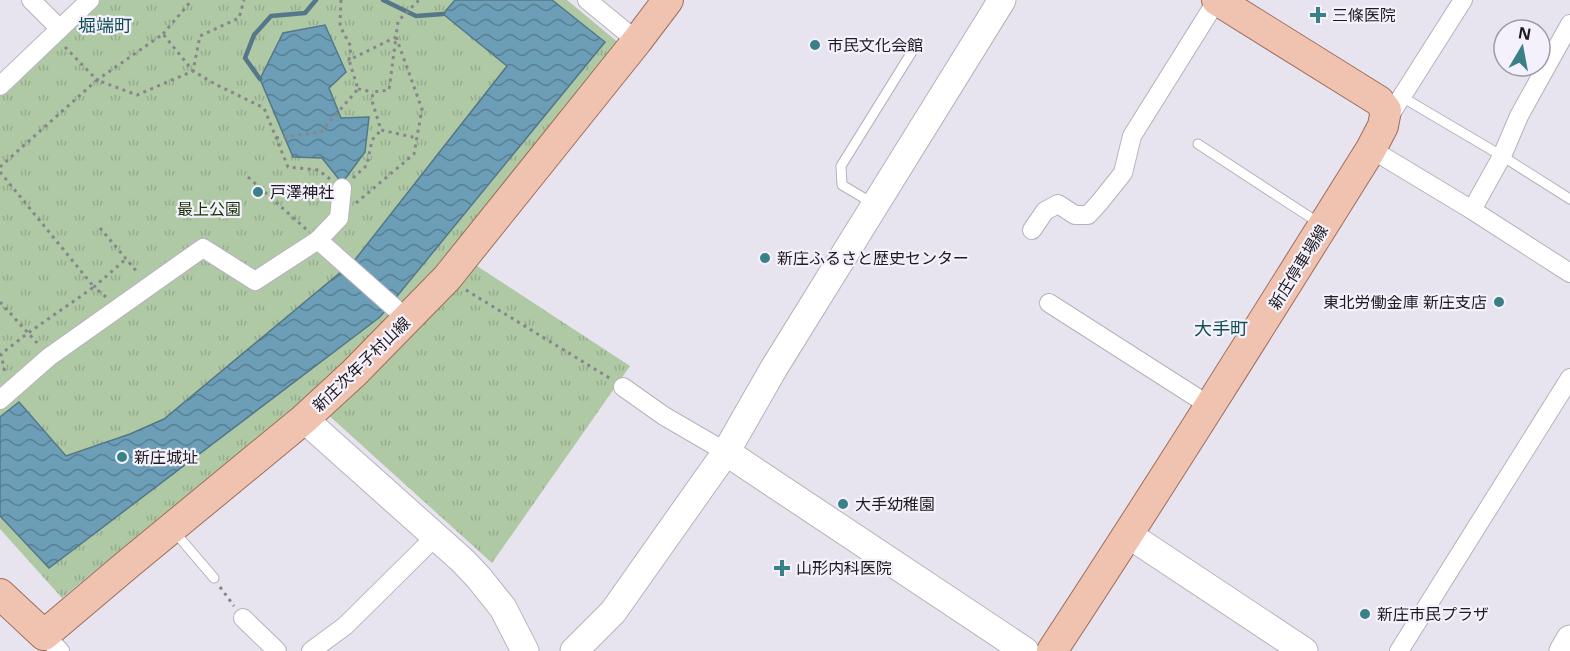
<svg xmlns="http://www.w3.org/2000/svg" width="1570" height="651" font-family="'Noto Sans','Noto Sans JP',sans-serif">
	<style>
		.park { fill: url(#park-tufts) }
		.water { fill: url(#water-waves); stroke: #547789; stroke-width: 1.5 }
		.lines { fill: none; stroke-linecap: round; stroke-linejoin: round }
		.stream { stroke: #547789; stroke-width: 4.5 }
		.lane-casing { stroke: #b6b2bd; stroke-width: 11 }
		.street-casing { stroke: #b6b2bd; stroke-width: 20 }
		.secondary-casing { stroke: #b6b2bd; stroke-width: 29 }
		.primary-casing { stroke: #9e6e5a; stroke-width: 32 }
		.path { stroke: #88858d; stroke-width: 3; stroke-dasharray: 3 4.5; stroke-linecap: butt }
		.lane { stroke: #fff; stroke-width: 9 }
		.street { stroke: #fff; stroke-width: 18 }
		.secondary { stroke: #fff; stroke-width: 27 }
		.primary { stroke: #efc3af; stroke-width: 30 }
		.poi-dot { fill: #398187; stroke: #f5f1fc; stroke-width: 2 }
		.labels { text-anchor: middle; stroke-width: 4.5; stroke-linejoin: round; paint-order: stroke }
		.poi-label { font-size: 16px; fill: #1d1b1f; stroke: #f5f1fc; text-anchor: start }
		.park-label { font-size: 16px; fill: #173308; stroke: #f5f1fc }
		.street-label { font-size: 16px; fill: #1d1b1f; stroke: #f5f1fc }
		.neighbourhood-label { font-size: 18px; fill: #114f54; stroke: #f5f1fc }
	</style>
	<defs>
		<pattern id="park-tufts" width="24" height="20" patternUnits="userSpaceOnUse" patternTransform="scale(1.5)"><rect width="24" height="20" fill="#afc9a5"/><path d="M3 7l-1-3M5 7V3M7 7l1-3M15 17l-1-3M17 17v-4M19 17l1-3" fill="none" stroke="#96ac8e"/></pattern>
		<pattern id="water-waves" width="16" height="10" patternUnits="userSpaceOnUse" patternTransform="scale(1.5)"><rect width="16" height="10" fill="#6c9eb7"/><path d="M0 5q4-4 8 0t8 0" fill="none" stroke="#588094"/></pattern>
	</defs>
	<rect width="100%" height="100%" fill="#e7e3ef"/>
	<g class="park">
		<polygon points="100,0 567,0 620,44 382,336 62,598 0,529 0,94"/>
		<polygon points="471,262 630,366 492,563 325,412"/>
	</g>
	<g class="water">
		<polygon points="455,0 552,0 605,42 380,317 49,568 0,516 0,417 19,402 66,456 130,434 164,419 354,261 507,66 443,14"/>
		<polygon points="325,25 346,72 329,88 341,118 369,117 365,152 342,183 322,158 293,157 260,79 283,33"/>
	</g>
	<g class="lines">
		<g class="stream">
			<polyline points="383,0 416,16 443,14"/>
			<polyline points="260,79 245,58 254,35 271,16 305,13 316,0"/>
		</g>
		<defs>
			<g id="lane">
				<polyline points="1402,97 1502,156 1570,199"/>
				<polyline points="1198,144 1319,223"/>
				<polyline points="874,204 842,185 841,166 918,42"/>
				<polyline points="173,530 214,578"/>
			</g>
			<g id="street">
				<polyline points="31,0 60,29"/>
				<polyline points="587,0 637,41"/>
				<polyline points="0,86 90,0"/>
				<polyline points="1385,123 1463,0"/>
				<polyline points="1371,149 1472,210 1570,273"/>
				<polyline points="1472,210 1502,156 1519,116 1570,24"/>
				<polyline points="1032,230 1045,211 1058,204 1075,215 1088,215 1099,203 1123,173 1132,136 1217,0"/>
				<polyline points="318,240 407,319"/>
				<polyline points="1049,303 1210,406"/>
				<polyline points="623,387 664,416 726,452"/>
				<polyline points="0,400 49,357 203,248 255,281 318,240 339,218 342,188"/>
				<polyline points="243,618 277,651"/>
				<polyline points="44,635 60,651"/>
				<polyline points="311,651 345,626 436,536"/>
				<polyline points="1399,651 1570,378"/>
			</g>
			<g id="secondary">
				<polyline points="304,419 463,561 479,578 503,608 525,651"/>
				<polyline points="726,452 1025,651"/>
				<polyline points="1129,535 1304,651"/>
				<polyline points="574,651 613,612 726,452 774,368 1002,0"/>
				<polyline points="1563,651 1570,639"/>
			</g>
			<g id="primary">
				<polyline points="0,594 44,635 128,564 304,419 354,373 447,278 637,41 668,0"/>
				<path d="M1052 651C1161 485 1266 317 1371 149L1383 126 1386 110 1379 101 1217 0"/>
			</g>
		</defs>
		<use href="#lane" class="lane-casing"/>
		<use href="#street" class="street-casing"/>
		<use href="#secondary" class="secondary-casing"/>
		<use href="#primary" class="primary-casing"/>
		<g class="path">
			<polyline points="341,0 340,26 351,47 349,60 396,37 398,21 419,0"/>
			<polyline points="163,34 192,0"/>
			<polyline points="65,47 97,80 163,34 193,71 200,36 239,18 244,0"/>
			<polyline points="358,89 373,92"/>
			<polyline points="276,138 321,132 358,89 349,60"/>
			<polyline points="0,167 97,80 137,95 193,71 215,84 264,108 288,167 318,170 330,179"/>
			<polyline points="0,172 94,287 28,333 1,354 5,373"/>
			<polyline points="248,177 307,230"/>
			<polyline points="353,178 367,165 372,140 381,130"/>
			<polyline points="356,203 414,154 422,109 396,37 389,90 373,92 372,101 381,130 417,138"/>
			<polyline points="100,228 138,273"/>
			<polyline points="466,290 611,379"/>
			<polyline points="106,297 94,287 126,259"/>
			<polyline points="0,302 39,345"/>
			<polyline points="220,587 234,606"/>
		</g>
		<use href="#lane" class="lane"/>
		<use href="#street" class="street"/>
		<use href="#secondary" class="secondary"/>
		<use href="#primary" class="primary"/>
	</g>
	<g class="poi-dot">
		<path d="M1315 6h6v6h6v6h-6v6h-6v-6h-6v-6h6z"/>
		<circle cx="815" cy="45" r="6"/>
		<circle cx="258" cy="192" r="6"/>
		<circle cx="765" cy="258" r="6"/>
		<circle cx="1499" cy="302" r="6"/>
		<circle cx="122" cy="457" r="6"/>
		<circle cx="843" cy="504" r="6"/>
		<path d="M779 559h6v6h6v6h-6v6h-6v-6h-6v-6h6z"/>
		<circle cx="1365" cy="614" r="6"/>
	</g>
	<g class="labels">
		<g class="poi-label">
			<text x="1332" y="21">三條医院</text>
			<text x="827" y="51">市民文化会館</text>
			<text x="270" y="198">戸澤神社</text>
			<text x="777" y="264">新庄ふるさと歴史センター</text>
			<text x="1487" y="308" text-anchor="end">東北労働金庫 新庄支店</text>
			<text x="134" y="463">新庄城址</text>
			<text x="855" y="510">大手幼稚園</text>
			<text x="796" y="574">山形内科医院</text>
			<text x="1377" y="620">新庄市民プラザ</text>
		</g>
		<g class="park-label">
			<text x="209" y="215">最上公園</text>
		</g>
		<g class="street-label">
			<text transform="translate(1298 267) rotate(-58)" y="6">新庄停車場線</text>
			<text transform="translate(361 364) rotate(-44)" y="6">新庄次年子村山線</text>
		</g>
		<g class="neighbourhood-label">
			<text x="105" y="32">堀端町</text>
			<text x="1221" y="335">大手町</text>
		</g>
	</g>
	<g transform="translate(1522 48) rotate(10)"><circle r="28" fill="#f5f1fc" stroke="#9f9ba4" stroke-width="1.5"/>
	<path d="M0-4.5L10 22L0 15L-10 22Z" fill="#398187"/>
	<text y="-9" font-size="16" font-weight="bold" text-anchor="middle" fill="#1d1b1f">N</text>
	</g>
</svg>
